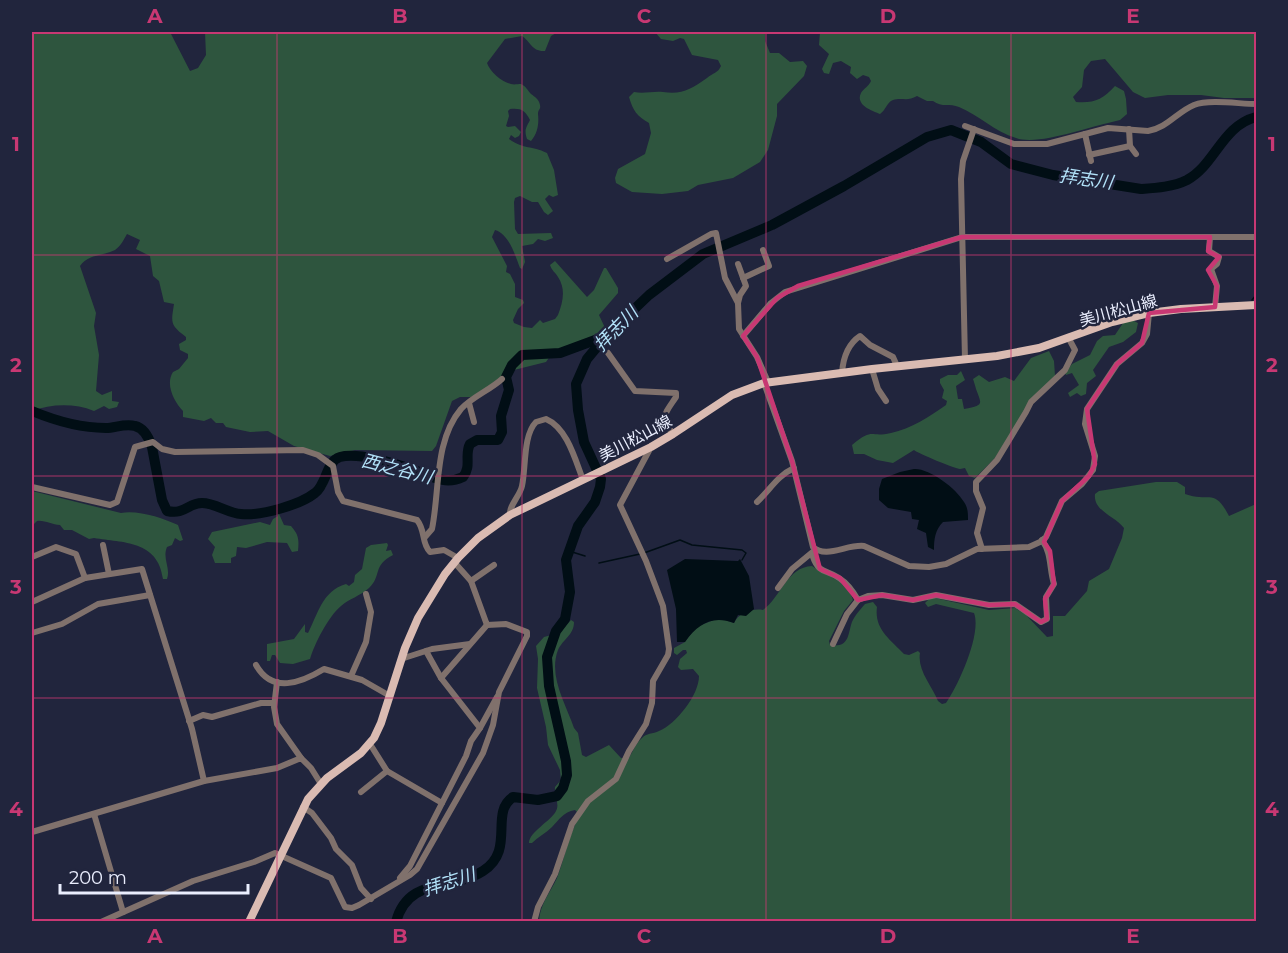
<svg xmlns="http://www.w3.org/2000/svg" width="1288" height="953" font-family="Montserrat,'Noto Sans JP',sans-serif">
	<style>
		.green { fill: #2e553e }
		.water { fill: #010e15 }
		.lines { fill: none; stroke-linecap: round; stroke-linejoin: round }
		.stream { stroke: #010e15; stroke-width: 1.5 }
		.river { stroke: #010e15; stroke-width: 10 }
		.minor { stroke: #80716c; stroke-width: 6 }
		.major { stroke: #dabbb2; stroke-width: 8 }
		.marked { fill: none; stroke: #c83873; stroke-width: 4.5; stroke-linejoin: round }
		.grid { fill: none; stroke: #c83873; stroke-width: 1.5; stroke-opacity: 0.55 }
		.labels { text-anchor: middle; stroke-width: 5; stroke-linejoin: round; paint-order: stroke }
		.street-label { font-size: 16px; fill: #eaeefe; stroke: #21253d }
		.water-label { font-size: 18px; font-style: italic; fill: #b2e2f9; stroke: #21253d }
		.neatline { fill: none; stroke: #c83873; stroke-width: 2 }
		.grid-label { font-size: 20px; text-anchor: middle; font-weight: bold; fill: #c83873 }
	</style>
	<rect width="100%" height="100%" fill="#21253d"/>
	<g class="green">
		<path d="M32 32H170L190 71 198 68 206 55 205 32H558L551 36 545 51C532 52 530 41 522 36L505 39 487 63C490 72 502 82 511 84 514 85 518 84 521 84 526 86 528 91 531 94 535 97 539 99 540 105 541 110 538 109 538 114 539 123 538 133 531 141L527 139C524 130 526 128 530 120 525 110 521 108 510 109L508 111 509 116 506 126 508 127 515 126 521 132 519 136 515 138 511 135 509 139C525 150 531 145 547 153L554 170 558 195 553 197 549 195 545 199 553 211 548 215 544 212 538 202H532L520 196 515 198 514 202 515 229 518 234 551 233 553 238 545 241 538 239 533 244 522 246 525 262 522 269 520 268C515 255 509 234 495 230L492 237 507 266 506 272 510 274 515 284V297L523 300 524 303 518 309 513 320 514 323 524 327 532 328 540 320 543 323 555 319 558 315C563 302 566 289 558 277 555 272 552 271 550 265L555 261 587 297 594 290 604 268H606L618 288V293L599 315 606 330 604 333 553 352 546 362 514 370 503 375 486 388 471 397H460L452 401 436 446 432 451 355 450 330 456 294 446 268 431 250 432 226 427 223 423H216L211 418 204 421 183 417V411C174 402 165 384 173 372L179 369 188 358V354L180 350 179 344 186 340V337C170 325 171 323 174 304L164 302 159 281 153 276 150 256 136 249 140 240 127 234C124 239 121 246 115 250 103 256 88 254 80 266L96 313 94 326 99 355 96 391 102 395 112 391V401L119 402 117 407 109 409 104 406 94 411C74 403 51 404 32 411Z"/>
		<path d="M655 32H765V41L770 53H779L790 62 803 61 807 66 804 76 777 104V116L768 150 760 162 733 178 698 185 688 191 662 194 632 192 616 183 615 178 618 169 645 154 651 133 649 123C637 116 633 111 629 97L634 92C644 94 653 91 663 92 682 95 691 89 707 78 713 73 718 73 721 66L718 60 692 55 684 39 680 38 673 41 661 39Z"/>
		<path d="M820 32H1256V98H1224L1201 95H1168L1145 98 1133 92 1105 59 1091 61 1084 70 1082 87 1073 97 1076 102C1095 103 1102 100 1115 86L1124 91 1126 99 1127 114 1120 120 1112 122C1088 127 1038 146 1016 138 995 132 979 115 959 107 950 103 942 108 933 101H927L917 96C907 102 902 97 893 100 887 102 886 110 880 114 872 111 855 105 861 93 863 89 869 86 871 81L869 77 863 75 857 79 850 73 851 67 841 61 833 63 829 74 824 73 822 69 829 54 819 45Z"/>
		<polygon points="1132,320 1138,323 1136,332 1123,342 1109,347 1093,370 1096,376 1087,383 1086,394 1081,396 1077,393 1070,397 1068,393 1079,385 1072,373 1066,375 1065,373 1072,364 1090,355 1097,341 1103,336 1115,335 1123,323"/>
		<path d="M1049 351 1054 361 1055 376 1025 411 995 458 975 478 969 476 965 468C963 468 962 469 960 469 956 469 917 453 914 450L893 463 877 460 864 454H854L852 445C874 427 869 438 891 433 911 429 930 416 946 405L947 401 942 398 944 390 940 383V379L948 375H957L961 371 965 380 956 386 958 399H962L964 409C984 405 982 405 976 389 975 385 974 382 973 379L979 375 989 382 1005 377 1014 381 1031 358Z"/>
		<path d="M327 471 330 473C328 501 299 502 279 514L284 525 291 526C299 535 299 540 298 551L292 552 287 543 267 542 246 548 237 547 236 556 231 558V563H215L212 555 215 547 208 539 212 532 260 522 270 525 273 519 278 516 277 507C283 502 288 502 295 500 312 495 318 484 327 471Z"/>
		<path d="M1156 482H1177L1185 487V494C1210 503 1214 487 1229 516L1256 504V843L1255 921H539C540 904 550 893 557 878 565 857 569 834 580 815L575 810C563 812 559 820 552 827 546 833 538 837 532 843H529C529 832 551 821 556 811 560 804 554 795 555 787L561 780 560 770 548 745 546 727 537 688 538 659 536 646 544 637 559 633 571 620 574 622C574 635 563 639 558 650 548 676 566 704 574 728L578 733 582 755 586 757 609 745 621 758H629C633 751 636 743 642 738 646 733 653 734 659 731 676 724 699 695 699 676L693 669 681 670 678 667 680 659 687 653 686 650H683L677 655 674 653V648L685 642 696 627 701 625 719 618 734 623C738 613 753 608 763 610 781 597 787 567 812 566 826 576 848 581 853 600L844 611 829 641 830 645C848 648 848 636 851 625 853 617 860 610 865 604L873 602 877 607C874 629 890 639 904 654L909 655 918 651 920 653C917 670 932 686 938 701L942 704 946 703C958 686 982 634 974 613L936 604 928 607 925 603 929 599 935 598 989 610 1015 608 1026 615 1047 637 1053 636V616H1065L1087 591 1089 581 1109 569 1122 538 1124 528C1115 516 1093 511 1095 494L1099 491Z"/>
		<path d="M32 491 121 513C139 510 162 518 178 525L183 540 180 541 175 538 172 545 167 547C162 559 171 568 167 579H163C158 540 123 543 94 538L89 539 72 530H64L60 525C52 525 45 520 37 521L32 526Z"/>
		<path d="M387 543 388 545 386 551 391 550 393 555C372 566 382 576 369 588 360 596 349 599 341 606 328 617 315 643 310 659L293 664 280 663 275 655H272L270 661H267V644L294 639 305 624V632L308 633C318 614 322 591 346 584L349 586 354 582 355 575 362 569 366 548 371 545Z"/>
	</g>
	<g class="water">
		<path d="M914 469C929 468 956 488 964 502 968 508 968 513 968 520L943 522C935 530 934 539 934 550L928 547 926 533 917 529 919 520 912 519 911 512 888 508 879 500V489L882 479 900 472Z"/>
		<path d="M685 559 738 561 740 559 749 576 754 609 746 616 738 615 734 623C712 615 698 624 685 642H677L676 609 667 570Z"/>
	</g>
	<g class="lines">
		<g class="stream">
			<polyline points="1252,300 1256,295"/>
			<polyline points="569,551 585,556"/>
			<polyline points="644,553 680,540 692,545 742,550 746,553 742,560"/>
			<polyline points="599,563 640,554"/>
		</g>
		<g class="river">
			<path d="M32 411C56 421 79 428 106 428 115 428 125 423 135 426 144 428 149 438 152 447L162 500 167 511C185 515 188 503 202 503 215 503 228 513 241 514 261 516 300 505 315 493 327 484 326 461 340 457 358 452 393 463 411 469 429 475 444 486 463 477 472 466 464 455 470 444L477 440H498L502 432 501 416 509 390 506 377 512 365 522 355 560 353 606 336"/>
			<path d="M396 922C408 876 452 891 483 871 516 850 489 813 513 797L538 800 557 796 563 788 567 775 566 761 549 686 547 657 556 631 565 619 570 592 566 560 578 526 595 502 600 487 601 479 584 442 578 410 576 384 587 359 606 336 649 295 703 254 772 225 844 186 927 137 951 130 981 142 1011 164 1053 175 1141 189C1156 188 1173 187 1187 180 1215 165 1222 126 1256 117"/>
		</g>
		<g class="minor">
			<path d="M965 126 1014 144H1047L1108 128 1148 131C1167 128 1177 112 1194 105 1210 99 1239 104 1256 104"/>
			<polyline points="1129,129 1130,146 1136,154"/>
			<polyline points="1085,134 1091,161"/>
			<polyline points="1089,155 1130,146"/>
			<polyline points="1210,237 1209,251 1219,257 1217,264 1211,269 1217,286 1215,307"/>
			<polyline points="667,259 711,234 716,233 725,278 738,303 739,329 757,357 768,382"/>
			<polyline points="738,264 746,286 740,295 738,303"/>
			<polyline points="743,278 769,266 763,250"/>
			<polyline points="743,336 771,303 785,292 962,237 1256,237"/>
			<path d="M608 353 635 391 676 393V397C664 415 660 416 673 434"/>
			<polyline points="965,360 961,179 963,161 974,129"/>
			<polyline points="872,369 878,389 886,401"/>
			<path d="M842 373C843 359 848 344 860 336L870 345 893 357 897 366"/>
			<path d="M764 383 792 461 813 547C826 559 847 544 864 546L909 566 929 567 946 564 977 549 1029 547 1040 542 1046 537 1062 501 1082 484 1093 470 1095 456 1085 424 1087 409 1117 364 1142 343 1147 334 1149 313"/>
			<polyline points="469,403 474,422"/>
			<path d="M32 487 110 505 117 502 135 447 153 442 162 449 175 452 303 450 318 455 333 466 338 492 343 501 417 520C426 531 421 543 430 552L444 550 458 558"/>
			<path d="M757 502C770 490 777 476 794 468"/>
			<path d="M510 515C509 505 520 496 522 486 526 468 523 435 536 422L546 419C567 428 575 459 583 480"/>
			<path d="M425 537 432 529C440 490 434 441 461 409 472 397 490 390 502 379"/>
			<polyline points="103,545 109,574"/>
			<polyline points="982,549 977,533 983,508 976,491 976,482 997,460 1026,412 1031,402 1065,370 1075,350 1068,337"/>
			<path d="M816 550 813 557C819 574 826 569 839 578 847 583 853 591 858 600L868 596 882 595 913 600 936 595 989 605 1015 604 1041 622 1047 619 1046 597 1054 584C1049 568 1052 554 1042 540"/>
			<polyline points="32,557 56,547 76,554 85,578"/>
			<polyline points="471,581 494,565"/>
			<polyline points="778,588 792,569 815,550"/>
			<polyline points="32,602 85,578 142,569 192,729 204,781"/>
			<polyline points="32,633 62,624 98,604 150,595"/>
			<polyline points="833,644 847,614 858,600"/>
			<polyline points="426,651 441,678"/>
			<polyline points="401,659 432,649 470,644"/>
			<path d="M256 665C272 694 301 683 324 669L362 680 390 696"/>
			<polyline points="351,676 366,642 371,612 366,594"/>
			<polyline points="277,682 274,707 277,724 301,758"/>
			<polyline points="189,721 203,715 212,717 261,703 274,703"/>
			<polyline points="480,728 497,697"/>
			<polyline points="370,744 387,771 442,803"/>
			<polyline points="361,792 387,771"/>
			<polyline points="303,807 312,813 331,838 336,849 352,865 361,888 371,899"/>
			<polyline points="94,814 123,912"/>
			<polyline points="32,832 204,781 277,768 301,758 311,768 321,784"/>
			<polyline points="400,878 410,866 466,756 471,741 480,728 441,678 487,625"/>
			<polyline points="101,922 193,881 254,862 275,853 331,878 345,907 352,908 359,905 410,875 417,869 483,753 493,725 499,692 527,636 527,632 506,624 487,625 471,581 454,562"/>
			<polyline points="534,922 538,907 555,874 572,824 588,801 616,779 629,751 646,724 652,703 653,681 668,655 669,649 663,606 646,561 620,505 651,447"/>
		</g>
		<polyline class="major" points="249,922 308,799 327,778 361,753 374,738 381,723 405,648 418,618 445,574 458,558 478,538 510,515 651,447 673,434 732,395 764,383 872,369 997,356 1039,348 1112,322 1149,313 1181,309 1256,305"/>
	</g>
	<path class="marked" d="M962 237H1210L1208 251 1219 257 1208 270 1217 286 1215 307 1149 313 1142 343 1117 364 1087 409 1095 464 1089 476 1062 501 1044 542 1050 551 1054 584 1045 599 1047 619 1041 622 1015 604 989 605 936 595 913 600 882 595 858 600 840 578 820 569 792 461 757 357 743 336 777 298 798 286Z"/>
	<path class="grid" d="M277 32V922M522 32V922M766 32V922M1011 32V922M32 255H1256M32 476H1256M32 698H1256"/>
	<g class="labels">
		<g class="street-label">
			<text transform="translate(1118 310) rotate(-15)" y="6">美川松山線</text>
			<text transform="translate(635 438) rotate(-28)" y="6">美川松山線</text>
		</g>
		<g class="water-label">
			<text transform="translate(1086 179) rotate(8)" y="6">拝志川</text>
			<text transform="translate(616 329) rotate(-46)" y="6">拝志川</text>
			<text transform="translate(397 469) rotate(14)" y="6">西之谷川</text>
			<text transform="translate(449 882) rotate(-18)" y="6">拝志川</text>
		</g>
	</g>
	<rect width="1288" height="953" fill="none" stroke="#21253d" stroke-width="66"/>
	<path d="M60 884v9h188v-9" fill="none" stroke="#eaeefe" stroke-width="3"/>
	<text x="69" y="884" font-size="18" fill="#eaeefe" stroke="#21253d" stroke-width="4.5" paint-order="stroke">200 m</text>
	<rect x="33" y="33" width="1222" height="887" class="neatline"/>
	<g class="grid-label">
		<text x="155" y="23">A</text>
		<text x="400" y="23">B</text>
		<text x="644" y="23">C</text>
		<text x="888" y="23">D</text>
		<text x="1133" y="23">E</text>
		<text x="16" y="151">1</text>
		<text x="1272" y="151">1</text>
		<text x="16" y="372">2</text>
		<text x="1272" y="372">2</text>
		<text x="16" y="594">3</text>
		<text x="1272" y="594">3</text>
		<text x="16" y="816">4</text>
		<text x="1272" y="816">4</text>
		<text x="155" y="943">A</text>
		<text x="400" y="943">B</text>
		<text x="644" y="943">C</text>
		<text x="888" y="943">D</text>
		<text x="1133" y="943">E</text>
	</g>
</svg>
